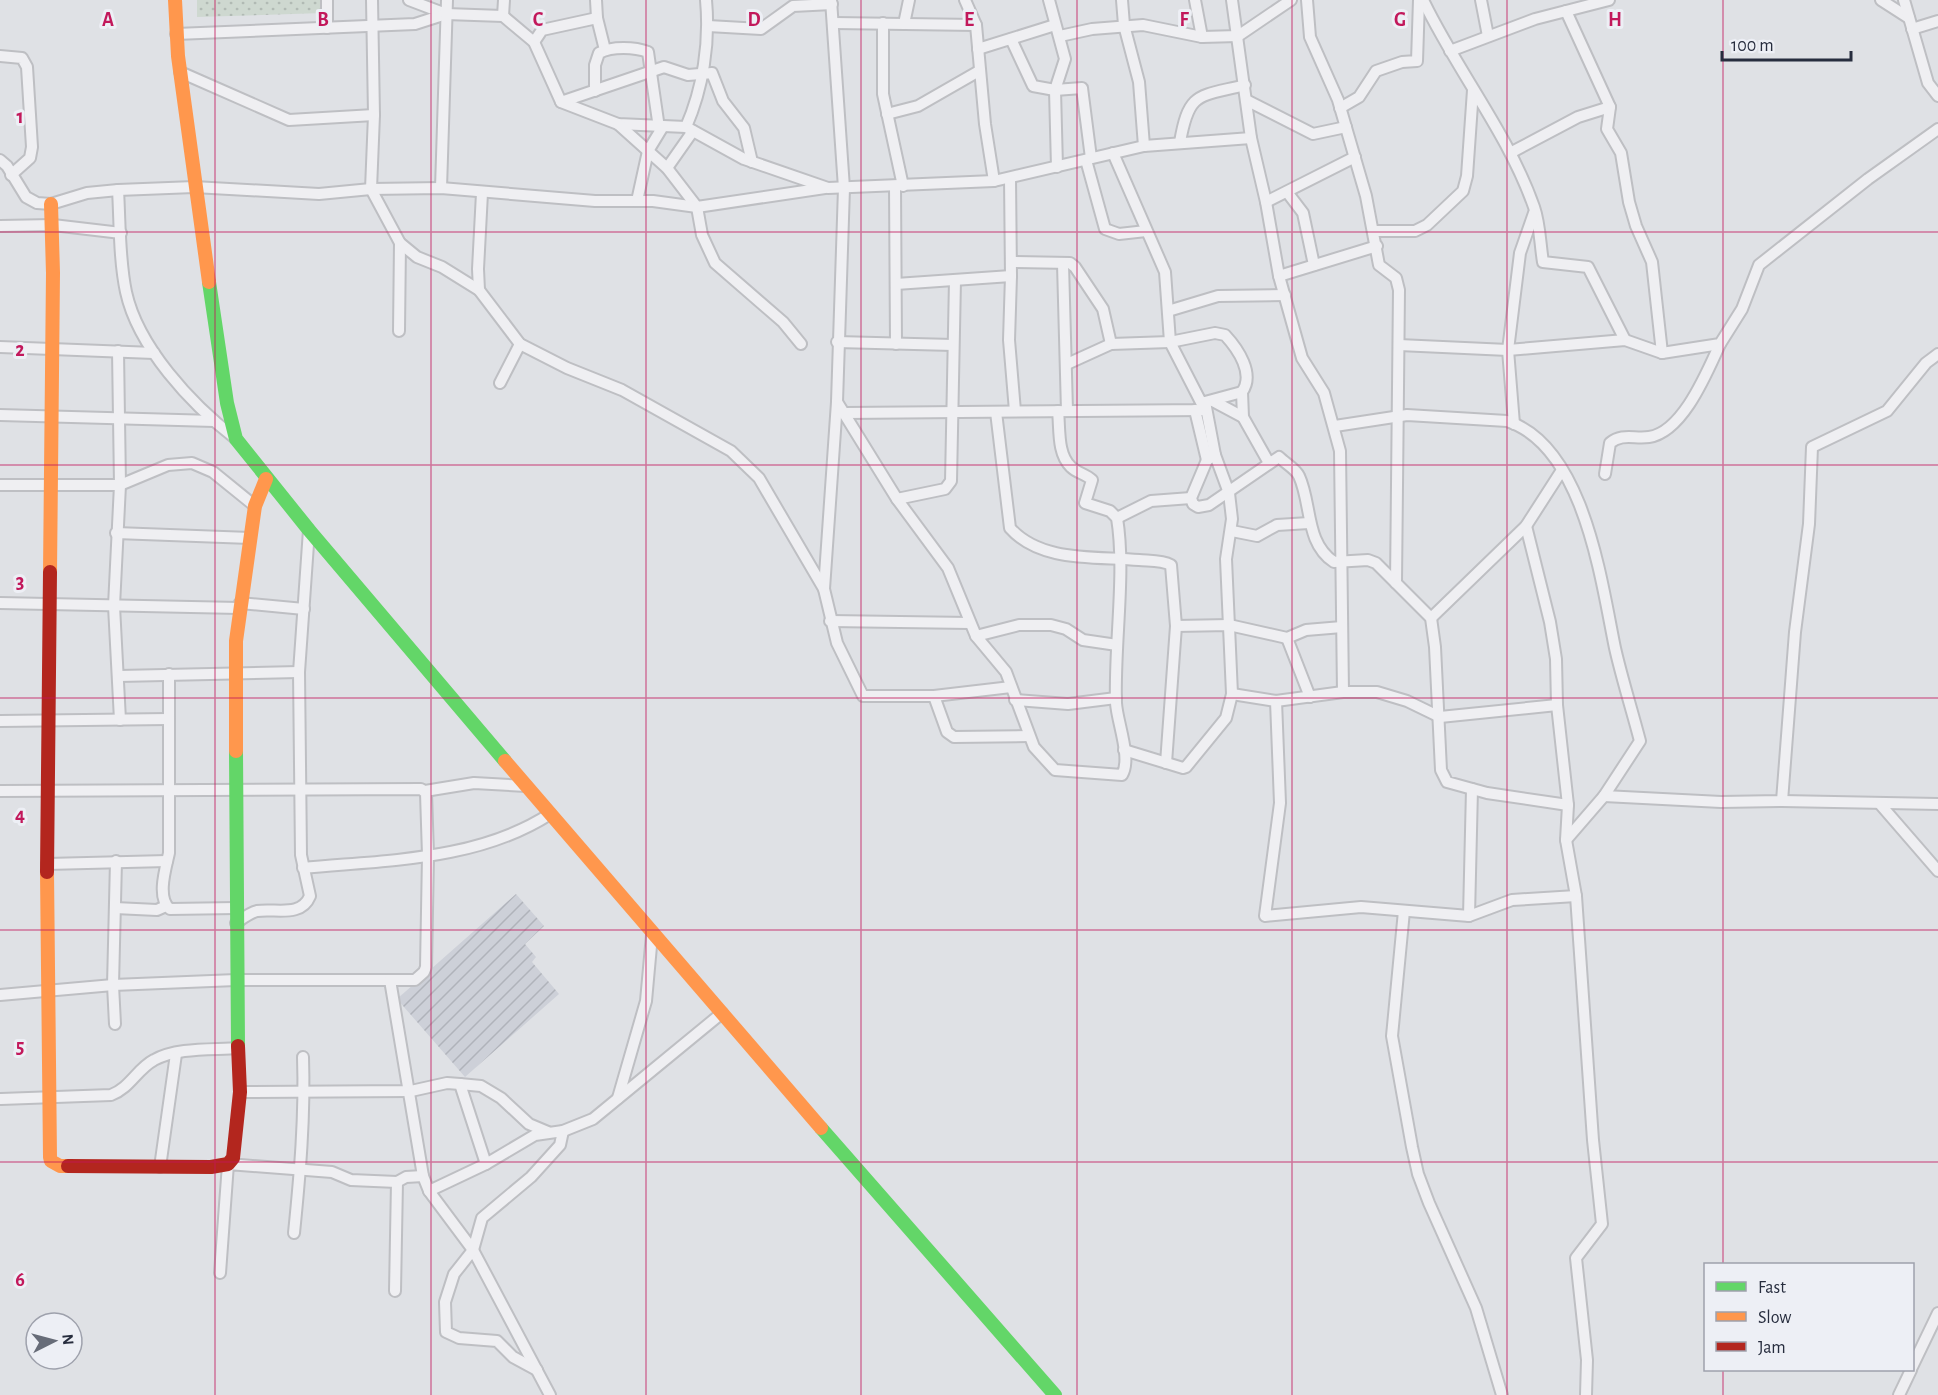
<svg xmlns="http://www.w3.org/2000/svg" width="1938" height="1395" font-family="'Alegreya Sans',sans-serif">
	<style>
		.industrial { fill: url(#industrial-furrows) }
		.grass { fill: url(#grass-dots) }
		.lines { fill: none; stroke-linecap: round; stroke-linejoin: round }
		.street-casing { stroke: #bebfc3; stroke-width: 14 }
		.street { stroke: #efeff2; stroke-width: 10 }
		.fast { stroke: #63d668; stroke-width: 14 }
		.slow { stroke: #ff974d; stroke-width: 14 }
		.jam { stroke: #b3261e; stroke-width: 14 }
		.grid { fill: none; stroke: #c2185b; stroke-width: 1.5; stroke-opacity: 0.55 }
		.grid-label { font-size: 20px; text-anchor: middle; font-weight: bold; fill: #c2185b; stroke: #edeff5; stroke-width: 6; stroke-linejoin: round; paint-order: stroke }
	</style>
	<defs>
		<pattern id="industrial-furrows" width="10" height="10" patternUnits="userSpaceOnUse" patternTransform="scale(1.5)"><rect width="10" height="10" fill="#cdd0d8"/><path d="M-1 1l2-2M0 10L10 0M9 11l2-2" fill="none" stroke="#b0b3ba"/></pattern>
		<pattern id="grass-dots" width="8" height="8" patternUnits="userSpaceOnUse" patternTransform="scale(1.5)"><rect width="8" height="8" fill="#ced8d0"/><path d="M2 2h.1M6 6h.1" fill="none" stroke="#b1bab4" stroke-width="1.8" stroke-linecap="round"/></pattern>
	</defs>
	<rect width="100%" height="100%" fill="#dfe1e5"/>
	<polygon class="industrial" points="516,894 544,926 525,944 536,957 532,962 559,994 465,1077 397,999"/>
	<polygon class="grass" points="197,0 323,0 323,13 197,17"/>
	<g class="lines">
		<defs>
			<g id="street">
				<polyline points="372,0 374,115 371,189 400,243 417,257 442,267 479,290 520,344 567,368 622,390 731,451 759,478 824,589"/>
				<polyline points="409,0 446,14"/>
				<polyline points="596,0 597,18 605,50"/>
				<polyline points="831,0 844,188 837,402 824,589 837,643 863,696 934,696 1011,687"/>
				<polyline points="965,0 976,25 985,124 994,181"/>
				<polyline points="1049,0 1065,59 1055,90 1057,167"/>
				<polyline points="1122,0 1124,25 1139,82 1144,146"/>
				<polyline points="1195,0 1202,37"/>
				<polyline points="1232,0 1251,138 1266,202 1279,276 1302,358 1324,393 1340,451 1343,692"/>
				<polyline points="1307,0 1310,37 1338,100 1366,196 1379,265 1396,278 1399,290 1396,583"/>
				<path d="M1423 0C1457 71 1508 133 1534 207 1540 224 1540 244 1543 262L1588 267 1625 340"/>
				<polyline points="1481,0 1488,36"/>
				<polyline points="1881,0 1909,18"/>
				<polyline points="1904,0 1928,83 1938,96"/>
				<polyline points="1566,11 1610,107 1607,129 1621,153 1629,202 1636,226 1652,262 1662,353"/>
				<polyline points="503,16 504,0"/>
				<polyline points="834,23 976,25"/>
				<polyline points="883,23 883,94 903,186"/>
				<polyline points="904,24 909,0"/>
				<polyline points="708,26 761,29 793,6 832,4"/>
				<polyline points="327,28 327,0"/>
				<polyline points="1912,29 1938,21"/>
				<polyline points="176,34 415,24 446,14 503,16 534,42 561,102 618,124 686,127 744,159 828,188 994,181 1144,146 1251,138"/>
				<polyline points="1060,36 1092,29 1143,25 1202,37 1238,36 1291,0"/>
				<polyline points="1011,39 1033,86 1055,90 1082,88 1091,158"/>
				<polyline points="534,42 542,30 597,18"/>
				<polyline points="978,49 1055,25"/>
				<polyline points="1450,51 1535,19 1609,0"/>
				<polyline points="0,56 22,58 27,67 32,147 30,158 11,175"/>
				<polyline points="180,72 289,120 374,115"/>
				<path d="M595 91V65L599 53C612 46 635 47 648 52L659 128"/>
				<polyline points="1246,100 1313,134 1346,127"/>
				<polyline points="561,102 664,67 688,75 712,73 723,101 744,128 752,162"/>
				<polyline points="1340,108 1359,97 1376,71 1402,62 1417,61 1419,0"/>
				<polyline points="887,114 918,106 979,71"/>
				<polyline points="618,124 667,168 697,207 702,235 715,263 783,322 801,344"/>
				<path d="M686 127C703 88 710 43 706 0"/>
				<path d="M1180 142C1189 91 1198 97 1245 85"/>
				<polyline points="1512,152 1578,117 1610,107"/>
				<polyline points="1113,153 1165,272 1170,342 1205,410"/>
				<polyline points="0,160 7,166 26,197 37,203 51,204 87,193 118,190 194,187 319,194 371,189 441,188 595,201 653,201 697,207 825,188"/>
				<polyline points="1086,160 1105,229 1119,234 1146,231"/>
				<polyline points="667,168 693,131"/>
				<polyline points="1010,178 1011,276 1009,340 1015,411"/>
				<polyline points="895,186 896,344"/>
				<polyline points="441,188 447,0"/>
				<path d="M118 190C120 223 119 259 126 292 138 347 191 404 235 438"/>
				<polyline points="1287,192 1303,213 1314,265"/>
				<polyline points="637,201 648,151 662,128"/>
				<polyline points="1266,202 1355,157"/>
				<polyline points="0,226 53,225 121,233"/>
				<polyline points="1374,231 1415,231 1427,225 1463,191 1467,176 1473,90"/>
				<polyline points="1011,262 1070,263 1075,267 1103,309 1111,344"/>
				<polyline points="1063,264 1067,411"/>
				<polyline points="1279,276 1377,246"/>
				<polyline points="896,284 1011,276"/>
				<polyline points="479,290 478,269 482,193"/>
				<polyline points="1168,311 1218,296 1285,295"/>
				<polyline points="399,331 400,243"/>
				<polyline points="837,342 953,345"/>
				<polyline points="1399,345 1508,350 1625,340 1662,353 1720,344 1742,309 1759,265 1868,179 1938,129"/>
				<polyline points="0,347 154,353"/>
				<polyline points="118,351 120,485 114,606 120,720"/>
				<path d="M1067 364 1111 344 1170 342 1215 333 1225 335C1238 349 1255 374 1242 392L1243 417 1269 463"/>
				<polyline points="500,383 520,344"/>
				<polyline points="1213,401 1243,417"/>
				<path d="M837 402 897 499 948 568 976 636 1006 672 1034 747 1055 770 1122 775C1132 758 1117 722 1116 703 1114 645 1126 573 1117 518L1110 511 1085 503 1092 480C1086 474 1077 473 1071 467 1057 454 1060 429 1058 411"/>
				<polyline points="1195,410 1207,460"/>
				<path d="M996 412 1010 528C1041 563 1097 556 1139 560 1149 561 1162 560 1171 565L1176 626 1229 625 1287 638 1306 630 1342 627"/>
				<polyline points="845,413 1205,410 1205,402 1242,392"/>
				<polyline points="0,415 214,421"/>
				<polyline points="1514,424 1508,350 1520,253 1534,213"/>
				<path d="M1335 426 1407 415 1507 421C1584 446 1601 580 1615 648 1622 679 1632 710 1640 741L1604 796 1566 840"/>
				<path d="M1215 455 1207 460 1191 498 1193 504 1198 507 1209 505 1279 457C1285 463 1296 469 1299 476 1312 504 1305 543 1334 562L1368 560 1376 563 1431 618 1435 647 1441 770 1447 782 1487 793 1568 805"/>
				<path d="M1605 474 1610 443C1622 433 1634 439 1649 437 1683 432 1707 372 1720 344"/>
				<polyline points="0,485 120,485 168,465 192,463 213,472 255,506"/>
				<polyline points="897,499 945,489 951,481 955,280"/>
				<polyline points="1117,518 1151,501 1191,498"/>
				<polyline points="1526,526 1550,622 1556,659 1557,705 1568,805 1566,840 1576,896 1593,1140 1602,1224 1576,1258 1587,1360 1586,1395"/>
				<polyline points="1232,531 1257,536 1277,525 1309,523"/>
				<polyline points="116,533 250,538"/>
				<polyline points="0,603 239,608"/>
				<polyline points="240,603 304,609"/>
				<polyline points="1431,618 1526,526 1562,470"/>
				<polyline points="830,621 970,623"/>
				<polyline points="976,636 1019,625 1051,625 1066,629 1083,640 1117,645"/>
				<polyline points="1287,638 1310,697"/>
				<path d="M169 674V853C166 867 156 898 170 909L236 908"/>
				<polyline points="119,676 299,672"/>
				<polyline points="1232,694 1276,701 1343,692 1377,692 1407,701 1440,717 1557,705"/>
				<polyline points="934,696 947,732 954,737 1029,736"/>
				<polyline points="1015,700 1068,704 1116,698"/>
				<polyline points="1276,701 1280,803 1265,916 1361,907 1469,916 1512,900 1576,896"/>
				<polyline points="0,721 169,719"/>
				<polyline points="1124,750 1183,768 1186,767 1226,718 1232,694 1226,559 1232,519 1229,493 1215,455 1205,402"/>
				<polyline points="1166,763 1176,626"/>
				<polyline points="0,791 421,789 426,793 428,855 426,967 424,972 415,980 236,980 113,985 0,995"/>
				<polyline points="425,791 474,783 526,786"/>
				<polyline points="1604,796 1721,802 1782,801 1795,632 1809,524 1812,447 1887,411 1926,363 1938,354"/>
				<polyline points="1782,801 1938,804"/>
				<polyline points="1880,804 1938,871"/>
				<polyline points="47,864 167,861"/>
				<path d="M303 868C386 860 477 861 550 814"/>
				<polyline points="115,908 157,910 166,906"/>
				<polyline points="1404,911 1392,1036 1412,1147 1418,1174 1429,1203 1476,1308 1502,1395"/>
				<polyline points="1469,916 1472,789"/>
				<path d="M236 923C242 919 249 913 257 911 275 908 301 918 310 896L301 855 299 672 309 530"/>
				<polyline points="390,980 423,1176 429,1191 473,1250 550,1395"/>
				<polyline points="115,1024 113,985 116,861"/>
				<polyline points="460,1084 481,1086 501,1098 529,1124 548,1132"/>
				<polyline points="240,1092 411,1091 447,1083 460,1084 486,1164"/>
				<polyline points="618,1098 646,1001 652,935"/>
				<path d="M1 1099 111 1095C130 1088 137 1069 154 1060 177 1047 213 1050 238 1048"/>
				<polyline points="160,1167 176,1054"/>
				<polyline points="429,1191 486,1164 535,1135 563,1131 593,1119 722,1013"/>
				<path d="M294 1233C300 1174 305 1116 303 1057"/>
				<polyline points="220,1273 228,1164 332,1172 351,1180 397,1182"/>
				<polyline points="395,1291 397,1182 406,1177 423,1176"/>
				<polyline points="1912,1367 1938,1313"/>
				<polyline points="537,1370 513,1357 497,1341 459,1338 446,1332 445,1302 454,1274 473,1250 482,1218 531,1177 560,1145 563,1131"/>
				<polyline points="1899,1395 1911,1370"/>
			</g>
		</defs>
		<use href="#street" class="street-casing"/>
		<use href="#street" class="street"/>
		<g class="fast">
			<polyline points="209,282 227,403 236,439 309,530 505,761"/>
			<polyline points="236,751 238,1046"/>
			<polyline points="821,1128 1055,1395"/>
		</g>
		<g class="slow">
			<polyline points="175,0 178,56 209,282"/>
			<polyline points="50,572 53,273 51,204"/>
			<polyline points="236,751 236,641 255,506 266,479"/>
			<polyline points="505,761 821,1128"/>
			<polyline points="47,872 50,1157 51,1161 60,1166 68,1166"/>
		</g>
		<g class="jam">
			<polyline points="47,872 50,572"/>
			<polyline points="68,1166 211,1167 228,1164 233,1158 240,1092 238,1046"/>
		</g>
	</g>
	<path class="grid" d="M215 0V1395M431 0V1395M646 0V1395M861 0V1395M1077 0V1395M1292 0V1395M1507 0V1395M1723 0V1264M0 232H1938M0 465H1938M0 698H1938M0 930H1938M0 1162H1938M1723 1370V1395"/>
	<g class="grid-label">
		<text x="108" y="26">A</text>
		<text x="323" y="26">B</text>
		<text x="538" y="26">C</text>
		<text x="754" y="26">D</text>
		<text x="969" y="26">E</text>
		<text x="1184" y="26">F</text>
		<text x="1400" y="26">G</text>
		<text x="1615" y="26">H</text>
		<text x="20" y="123">1</text>
		<text x="20" y="356">2</text>
		<text x="20" y="588">3</text>
		<text x="20" y="821">4</text>
		<text x="20" y="1053">5</text>
		<text x="20" y="1286">6</text>
	</g>
	<rect x="1704" y="1263" width="210" height="108" fill="#edeff5" stroke="#9ea1ac" stroke-width="1.5"/>
	<rect x="1716" y="1282" width="30" height="9" fill="#63d668" stroke="#9ea1ac" stroke-width="1.5"/>
	<text x="1758" y="1293" font-size="18" fill="#272d3e">Fast</text>
	<rect x="1716" y="1312" width="30" height="9" fill="#ff974d" stroke="#9ea1ac" stroke-width="1.5"/>
	<text x="1758" y="1323" font-size="18" fill="#272d3e">Slow</text>
	<rect x="1716" y="1342" width="30" height="9" fill="#b3261e" stroke="#9ea1ac" stroke-width="1.5"/>
	<text x="1758" y="1353" font-size="18" fill="#272d3e">Jam</text>
	<g transform="translate(54 1341) rotate(84)"><circle r="28" fill="#edeff5" stroke="#9ea1ac" stroke-width="1.5"/>
	<path d="M0-4.5L10 22L0 15L-10 22Z" fill="#676c78"/>
	<text y="-9" font-size="16" font-weight="bold" text-anchor="middle" fill="#272d3e">N</text>
	</g>
	<path d="M1722 51v9h129v-9" fill="none" stroke="#272d3e" stroke-width="3"/>
	<text x="1731" y="51" font-size="18" fill="#272d3e" stroke="#edeff5" stroke-width="4.5" paint-order="stroke">100 m</text>
</svg>
